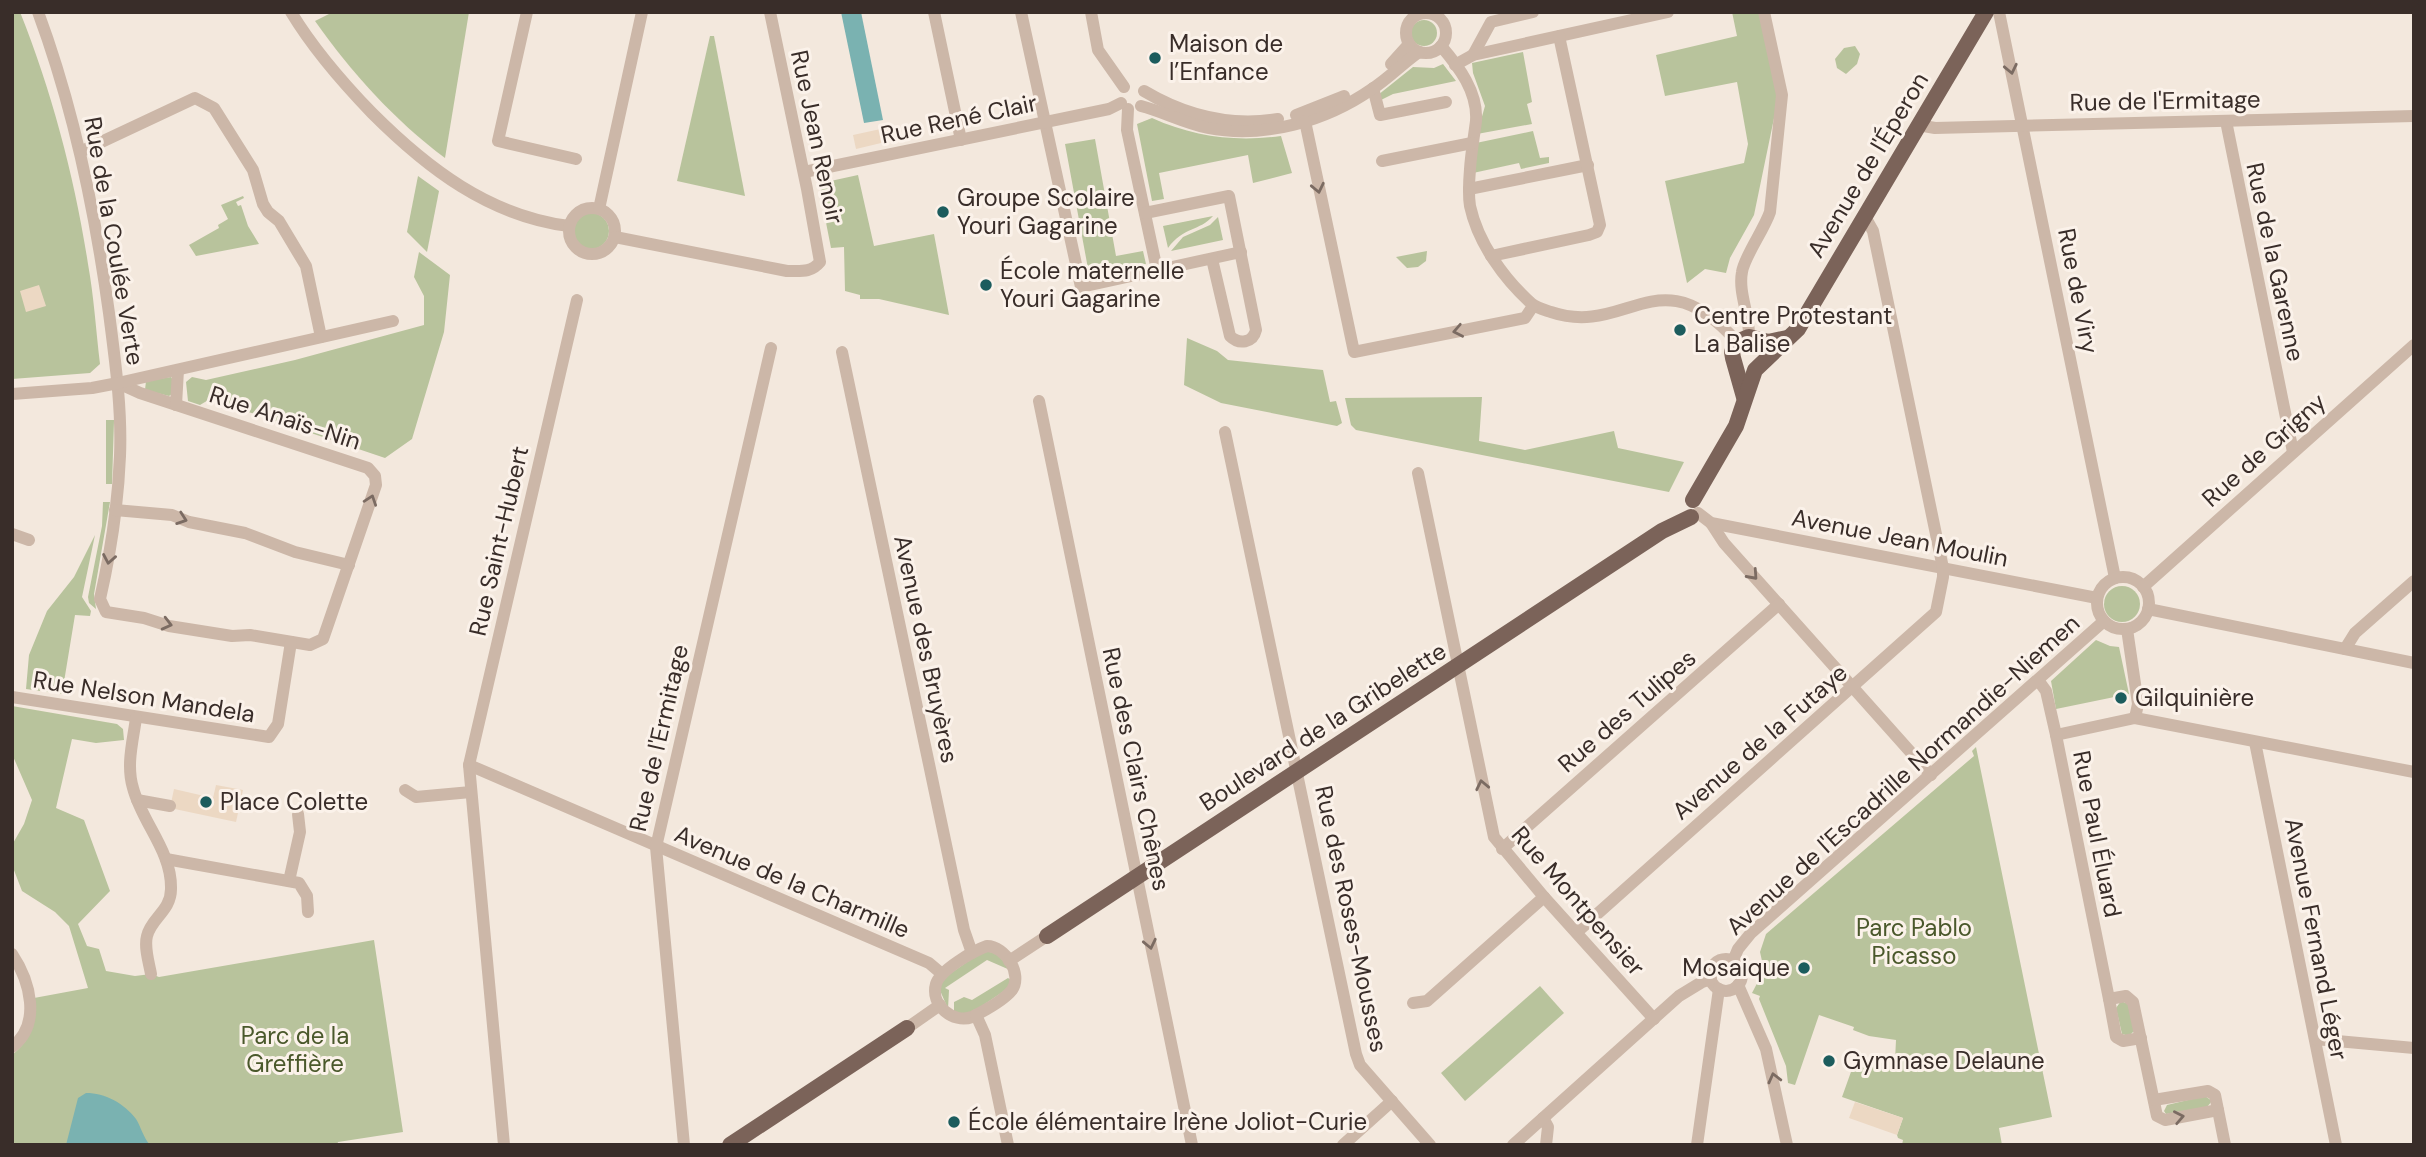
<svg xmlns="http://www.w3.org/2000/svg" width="2426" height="1157" font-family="'DM Sans',sans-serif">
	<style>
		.green { fill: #b8c39c }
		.plaza { fill: #ecd8c3 }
		.water { fill: #7ab2b1 }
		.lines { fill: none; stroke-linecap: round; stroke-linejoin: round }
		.minor { stroke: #ccb7a8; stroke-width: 12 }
		.major { stroke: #7b6359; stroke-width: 16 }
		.oneway { stroke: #7b6b62 }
		.poi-dot { fill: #1c5c5d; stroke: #fbf2ea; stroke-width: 2.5 }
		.labels { text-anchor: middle; stroke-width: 6; stroke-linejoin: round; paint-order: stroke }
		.poi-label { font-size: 24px; fill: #392d29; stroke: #fbf2ea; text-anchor: start }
		.street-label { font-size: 24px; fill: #392d29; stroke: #fbf2ea }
		.park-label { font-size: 24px; fill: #4a582b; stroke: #fbf2ea }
	</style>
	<rect width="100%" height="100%" fill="#f3e8dd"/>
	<g class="green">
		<path d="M12 12H20C52 92 75 179 88 264 94 297 96 331 100 364L90 373 12 379Z"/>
		<path d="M333 12H469L445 158C395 121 351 72 315 21Z"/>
		<polygon points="1732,12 1761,12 1779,94 1754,215 1730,258 1726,273 1705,269 1687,283 1665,181 1744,163 1748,144 1737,82 1665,96 1656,55 1737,36"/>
		<circle cx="1424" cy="33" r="13"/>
		<polygon points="710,36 714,36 745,196 677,181"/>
		<polygon points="1855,46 1860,54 1857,64 1846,74 1837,68 1835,59 1844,48"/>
		<polygon points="1523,52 1532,102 1527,104 1532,124 1477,134 1485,106 1473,73 1472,63"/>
		<polygon points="1443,64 1456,81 1393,94 1381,100 1378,95 1413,67 1434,68"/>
		<path d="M1152 118C1194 137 1236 142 1281 136L1292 173 1253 183 1248 155 1159 173 1164 199 1152 201 1137 124Z"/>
		<polygon points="1533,131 1540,158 1549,157 1549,163 1521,169 1519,163 1473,173 1476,143"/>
		<polygon points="1095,139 1116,256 1143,251 1146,264 1089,274 1065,144"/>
		<polygon points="858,175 874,246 934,234 949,315 879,299 860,299 860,295 845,291 844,247 831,248 820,192 826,182"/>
		<polygon points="418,176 439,191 427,252 407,232"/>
		<polygon points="243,196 244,198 236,202 238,206 241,205 248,226 259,244 196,256 189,245 219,228 218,225 228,219 221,205"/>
		<circle cx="591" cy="231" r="18"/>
		<path d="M1213 216C1200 231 1183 227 1168 248L1163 226Z"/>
		<polygon points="1218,217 1223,240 1171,251 1183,237 1210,225"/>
		<polygon points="1427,251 1426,261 1418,267 1407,268 1396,257"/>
		<polygon points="419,252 450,275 444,332 412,439 385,458 210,399 200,405 188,401 186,382 192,377 206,380 295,360 424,325 424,296 414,277"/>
		<polygon points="1187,338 1217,351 1228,360 1323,370 1330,402 1336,401 1342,423 1337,426 1221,403 1184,385"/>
		<polygon points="171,377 174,382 172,394 169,396 145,390 146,381"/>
		<polygon points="1482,397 1479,441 1525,450 1614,431 1618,448 1684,462 1669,492 1356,430 1351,425 1345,398"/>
		<polygon points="106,420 114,420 112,484 106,484"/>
		<polygon points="103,502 110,502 94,594 96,609 89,603 88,597 102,526"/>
		<polygon points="95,535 82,597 91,611 90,616 75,615 62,694 26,689 29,655 47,611 74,577"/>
		<circle cx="2122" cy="604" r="18"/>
		<polygon points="2096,640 2110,646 2119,647 2129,694 2056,709 2051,681"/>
		<path d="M12 706 117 724 123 729 124 740 96 743 72 739 56 808 84 820 110 891 78 924 87 946 99 949 106 971 135 976 151 974 159 977 374 940 403 1132 338 1142 337 1145H12V1055C32 1039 37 1022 34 998L88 988 69 926 55 912 22 891 12 865V845L24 824 32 800 12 754Z"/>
		<polygon points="1976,747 2052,1117 1999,1128 2002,1145 1902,1145 1903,1140 1898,1138 1897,1135 1903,1118 1842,1097 1852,1069 1895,1060 1896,1040 1869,1036 1853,1030 1854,1027 1819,1015 1795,1085 1788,1083 1786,1066 1759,999 1760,996 1752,993 1764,970 1760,952 1766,934 1974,756 1972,751"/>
		<polygon points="983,951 997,953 1010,970 987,960 945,988 949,990 948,1009 939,988 941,980"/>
		<polygon points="1008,978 1011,980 1007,989 970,1014 954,1014 954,1002 964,997 972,1000"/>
		<polygon points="1540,986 1564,1013 1465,1101 1441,1073"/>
		<polygon points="2121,1001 2128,1004 2134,1031 2129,1036 2122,1034 2116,1008"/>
		<polygon points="2205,1096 2212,1101 2207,1107 2166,1114 2164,1111 2167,1105"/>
	</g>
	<g class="plaza">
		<polygon points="899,125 902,138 856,149 853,135"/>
		<polygon points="39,285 46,306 26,312 20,291"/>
		<polygon points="216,785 243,790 236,822 170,808 174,789 213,798"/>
		<polygon points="1855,1102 1903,1118 1897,1135 1849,1118"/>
	</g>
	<g class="water">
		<polygon points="841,12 861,12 883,120 864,123"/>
		<path d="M86 1093C105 1093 124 1103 136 1119 141 1127 143 1137 150 1145H66L78 1098Z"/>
	</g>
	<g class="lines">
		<g class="minor">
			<path d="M38 12C74 109 95 211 109 313 115 360 122 408 120 456 118 505 111 551 100 599L106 612 144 618 169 626 232 636 250 635 310 645 323 639 376 485 375 476 368 468 140 393 118 383"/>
			<path d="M291 12C314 50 341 81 372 113 427 168 489 216 569 226"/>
			<polyline points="527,12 498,141 576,159"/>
			<polyline points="934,12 961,140"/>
			<polyline points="1021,12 1081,287 1241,252"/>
			<polyline points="1091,12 1098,50 1124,87"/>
			<polyline points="1999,12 2115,578"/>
			<circle cx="1426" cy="33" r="20"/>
			<path d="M1441 46C1459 67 1478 92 1476 121 1474 137 1471 153 1470 169 1469 181 1468 194 1470 206 1478 243 1504 279 1532 304 1537 308 1545 310 1551 312 1627 338 1659 253 1737 342"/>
			<polyline points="1473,55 1491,22 1533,12"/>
			<polyline points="1391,64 1409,44"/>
			<polyline points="1455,65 1473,55 1668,12"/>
			<polyline points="1373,88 1380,115 1446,102"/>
			<path d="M1144 91C1186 116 1229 127 1278 119"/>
			<path d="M1141 106C1164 112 1184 123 1208 128 1264 139 1326 121 1372 89 1389 78 1403 63 1419 52"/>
			<polyline points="1128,109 1127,130 1157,270"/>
			<polyline points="1296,115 1344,96"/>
			<polyline points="1305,121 1354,352 1525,318 1533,306"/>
			<polyline points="2226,121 2293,452"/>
			<polyline points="1918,125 1935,128 2414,116"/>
			<polyline points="80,152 195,98 214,108 253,170 263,204 268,212 279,221 306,266 321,337"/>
			<polyline points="1382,161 1472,143"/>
			<polyline points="804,172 1109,109 1121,103"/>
			<polyline points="1469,189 1588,165"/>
			<circle cx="592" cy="231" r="23"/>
			<polyline points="599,209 642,12"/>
			<path d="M1145 213 1229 196 1256 330C1253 343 1239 345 1230 336L1212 259"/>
			<path d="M615 237 787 271C801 271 811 273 820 262L807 189 770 12"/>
			<polyline points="1491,256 1589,235 1597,232 1600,225 1559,36"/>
			<path d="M1749 337C1750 316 1738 293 1742 272 1744 257 1764 230 1770 212L1782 95 1764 12"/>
			<polyline points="842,352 964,930 972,953"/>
			<polyline points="12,394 92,388 118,383 393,321"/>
			<polyline points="1039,401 1192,1145"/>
			<polyline points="176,405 178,370"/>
			<polyline points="1225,432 1356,1054 1360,1065 1430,1145"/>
			<polyline points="1418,473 1494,837 1544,897 1654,1019"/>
			<polyline points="115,510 172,515 189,522 245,533 295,552 349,565"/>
			<polyline points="1698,513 1711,523 2097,598"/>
			<polyline points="1711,523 1724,543 1931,775"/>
			<polyline points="12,534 29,540"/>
			<circle cx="2123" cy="603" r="26"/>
			<polyline points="2143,587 2414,345"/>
			<polyline points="2148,609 2414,663"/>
			<polyline points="2127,629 2138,704 2135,718"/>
			<polyline points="2345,649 2355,633 2414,581"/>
			<polyline points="2038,680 2046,691 2056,735 2109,999 2126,996 2133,1002 2157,1116 2165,1120 2218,1110"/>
			<polyline points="12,697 269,737 278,724 291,642"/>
			<path d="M136 718C133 741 126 765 133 788 142 823 172 851 171 889 171 911 151 918 147 936 144 947 149 963 151 974"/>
			<polyline points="2056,735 2135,718 2414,772"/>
			<polyline points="2255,742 2336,1145"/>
			<polyline points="469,765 929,963 942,974"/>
			<polyline points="405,790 416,797 471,792"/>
			<polyline points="137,800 170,806"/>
			<polyline points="1502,849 1779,604"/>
			<polyline points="166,859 299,883 307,896 308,912"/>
			<polyline points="289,881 300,832 298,814"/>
			<polyline points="1577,932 1936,612 1943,577 1943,568 1873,231 1864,215"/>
			<path d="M987 946C1005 946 1023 974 1012 990 1004 1000 984 1011 972 1017 953 1024 930 1005 936 984 940 970 973 951 987 946Z"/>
			<path d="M12 954C30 981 42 1024 12 1047"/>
			<circle cx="1726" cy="975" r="16"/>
			<polyline points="1009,961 1047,936"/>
			<polyline points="1733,961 1738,949 1751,933 2104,621"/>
			<polyline points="1738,985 1766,1049 1787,1145"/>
			<polyline points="2109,999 2116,1037 2123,1041 2141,1038"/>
			<polyline points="1413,1003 1427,1001 1544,897"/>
			<polyline points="976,1015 985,1035 1008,1145"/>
			<polyline points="907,1028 940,1005"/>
			<polyline points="2315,1039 2414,1048"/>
			<polyline points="2154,1100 2208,1091 2215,1095 2225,1145"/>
			<polyline points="1543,1118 1548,1127 1546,1145"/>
			<polyline points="504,1145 469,765 577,300"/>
			<polyline points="684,1145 656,847 771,348"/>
			<polyline points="1343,1145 1392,1101"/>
			<polyline points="1513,1145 1679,996 1702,982 1711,979"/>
			<polyline points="1697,1145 1719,989"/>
		</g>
		<g class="major">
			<polyline points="1744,397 1733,358 1732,352 1737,342 1749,337 1768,342 1787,338"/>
			<polyline points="1693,500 1736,426 1755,370 1798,329 1986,12"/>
			<polyline points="1047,936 1662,531 1691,517"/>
			<polyline points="730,1145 907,1028"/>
		</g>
	</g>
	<defs><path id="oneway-chevron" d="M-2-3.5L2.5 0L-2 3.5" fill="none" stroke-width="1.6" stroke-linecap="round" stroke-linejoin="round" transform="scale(1.75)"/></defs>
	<g class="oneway">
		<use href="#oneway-chevron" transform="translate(2011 69) rotate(78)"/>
		<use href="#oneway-chevron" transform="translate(1318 188) rotate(78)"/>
		<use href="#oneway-chevron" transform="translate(1458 331) rotate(169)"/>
		<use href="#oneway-chevron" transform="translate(371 500) rotate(-71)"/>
		<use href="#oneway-chevron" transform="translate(182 519) rotate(19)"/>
		<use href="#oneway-chevron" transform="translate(109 559) rotate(100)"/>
		<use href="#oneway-chevron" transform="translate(1753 575) rotate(48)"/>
		<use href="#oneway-chevron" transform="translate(167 624) rotate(14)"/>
		<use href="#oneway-chevron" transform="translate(1482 785) rotate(-102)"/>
		<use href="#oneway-chevron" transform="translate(1150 944) rotate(78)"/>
		<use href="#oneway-chevron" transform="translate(1774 1078) rotate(-104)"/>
		<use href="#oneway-chevron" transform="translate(2179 1117) rotate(-11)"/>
	</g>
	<g class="poi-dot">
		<circle cx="1155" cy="58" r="7"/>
		<circle cx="943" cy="212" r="7"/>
		<circle cx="986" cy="285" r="7"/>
		<circle cx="1680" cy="330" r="7"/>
		<circle cx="2121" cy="698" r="7"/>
		<circle cx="206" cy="802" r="7"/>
		<circle cx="1804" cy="968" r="7"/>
		<circle cx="1829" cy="1061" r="7"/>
		<circle cx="954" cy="1122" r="7"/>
	</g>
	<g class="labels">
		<g class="poi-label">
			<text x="1169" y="52">Maison de<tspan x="1169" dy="28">l’Enfance</tspan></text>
			<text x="957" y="206">Groupe Scolaire<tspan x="957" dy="28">Youri Gagarine</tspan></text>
			<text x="1000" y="279">École maternelle<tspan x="1000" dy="28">Youri Gagarine</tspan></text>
			<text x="1694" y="324">Centre Protestant<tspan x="1694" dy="28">La Balise</tspan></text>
			<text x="2135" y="706">Gilquinière</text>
			<text x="220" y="810">Place Colette</text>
			<text x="1790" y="976" text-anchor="end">Mosaique</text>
			<text x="1843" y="1069">Gymnase Delaune</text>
			<text x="968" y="1130">École élémentaire Irène Joliot-Curie</text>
		</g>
		<g class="street-label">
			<text transform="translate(2165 101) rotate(-1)" y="8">Rue de l'Ermitage</text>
			<text transform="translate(959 119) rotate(-12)" y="8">Rue René Clair</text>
			<text transform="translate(817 137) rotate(78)" y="8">Rue Jean Renoir</text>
			<text transform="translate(1868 165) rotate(-59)" y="8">Avenue de l'Éperon</text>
			<text transform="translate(114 241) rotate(80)" y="8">Rue de la Coulée Verte</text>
			<text transform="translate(2275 262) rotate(78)" y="8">Rue de la Garenne</text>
			<text transform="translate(2078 291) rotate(79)" y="8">Rue de Viry</text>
			<text transform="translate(285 418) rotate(18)" y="8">Rue Anaïs-Nin</text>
			<text transform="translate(2264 450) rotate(-42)" y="8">Rue de Grigny</text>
			<text transform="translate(1900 538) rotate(11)" y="8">Avenue Jean Moulin</text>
			<text transform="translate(499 541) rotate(-77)" y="8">Rue Saint-Hubert</text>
			<text transform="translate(926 649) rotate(78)" y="8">Avenue des Bruyères</text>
			<text transform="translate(144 697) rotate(9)" y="8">Rue Nelson Mandela</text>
			<text transform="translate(1627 711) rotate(-41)" y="8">Rue des Tulipes</text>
			<text transform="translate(1323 727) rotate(-33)" y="8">Boulevard de la Gribelette</text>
			<text transform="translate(659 738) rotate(-77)" y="8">Rue de l'Ermitage</text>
			<text transform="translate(1760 742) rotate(-41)" y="8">Avenue de la Futaye</text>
			<text transform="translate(1136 769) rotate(78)" y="8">Rue des Clairs Chênes</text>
			<text transform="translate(1903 775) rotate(-42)" y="8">Avenue de l'Escadrille Normandie-Niemen</text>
			<text transform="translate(2097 834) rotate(79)" y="8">Rue Paul Éluard</text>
			<text transform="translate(792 882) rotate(23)" y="8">Avenue de la Charmille</text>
			<text transform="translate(1578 901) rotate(49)" y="8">Rue Montpensier</text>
			<text transform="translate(1351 919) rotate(78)" y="8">Rue des Roses-Mousses</text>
			<text transform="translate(2316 939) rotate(79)" y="8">Avenue Fernand Léger</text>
		</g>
		<g class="park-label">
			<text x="1914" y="936">Parc Pablo<tspan x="1914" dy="28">Picasso</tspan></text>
			<text x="295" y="1044">Parc de la<tspan x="295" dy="28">Greffière</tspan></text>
		</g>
	</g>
	<rect width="2426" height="1157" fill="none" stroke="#392d29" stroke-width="28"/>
</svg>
